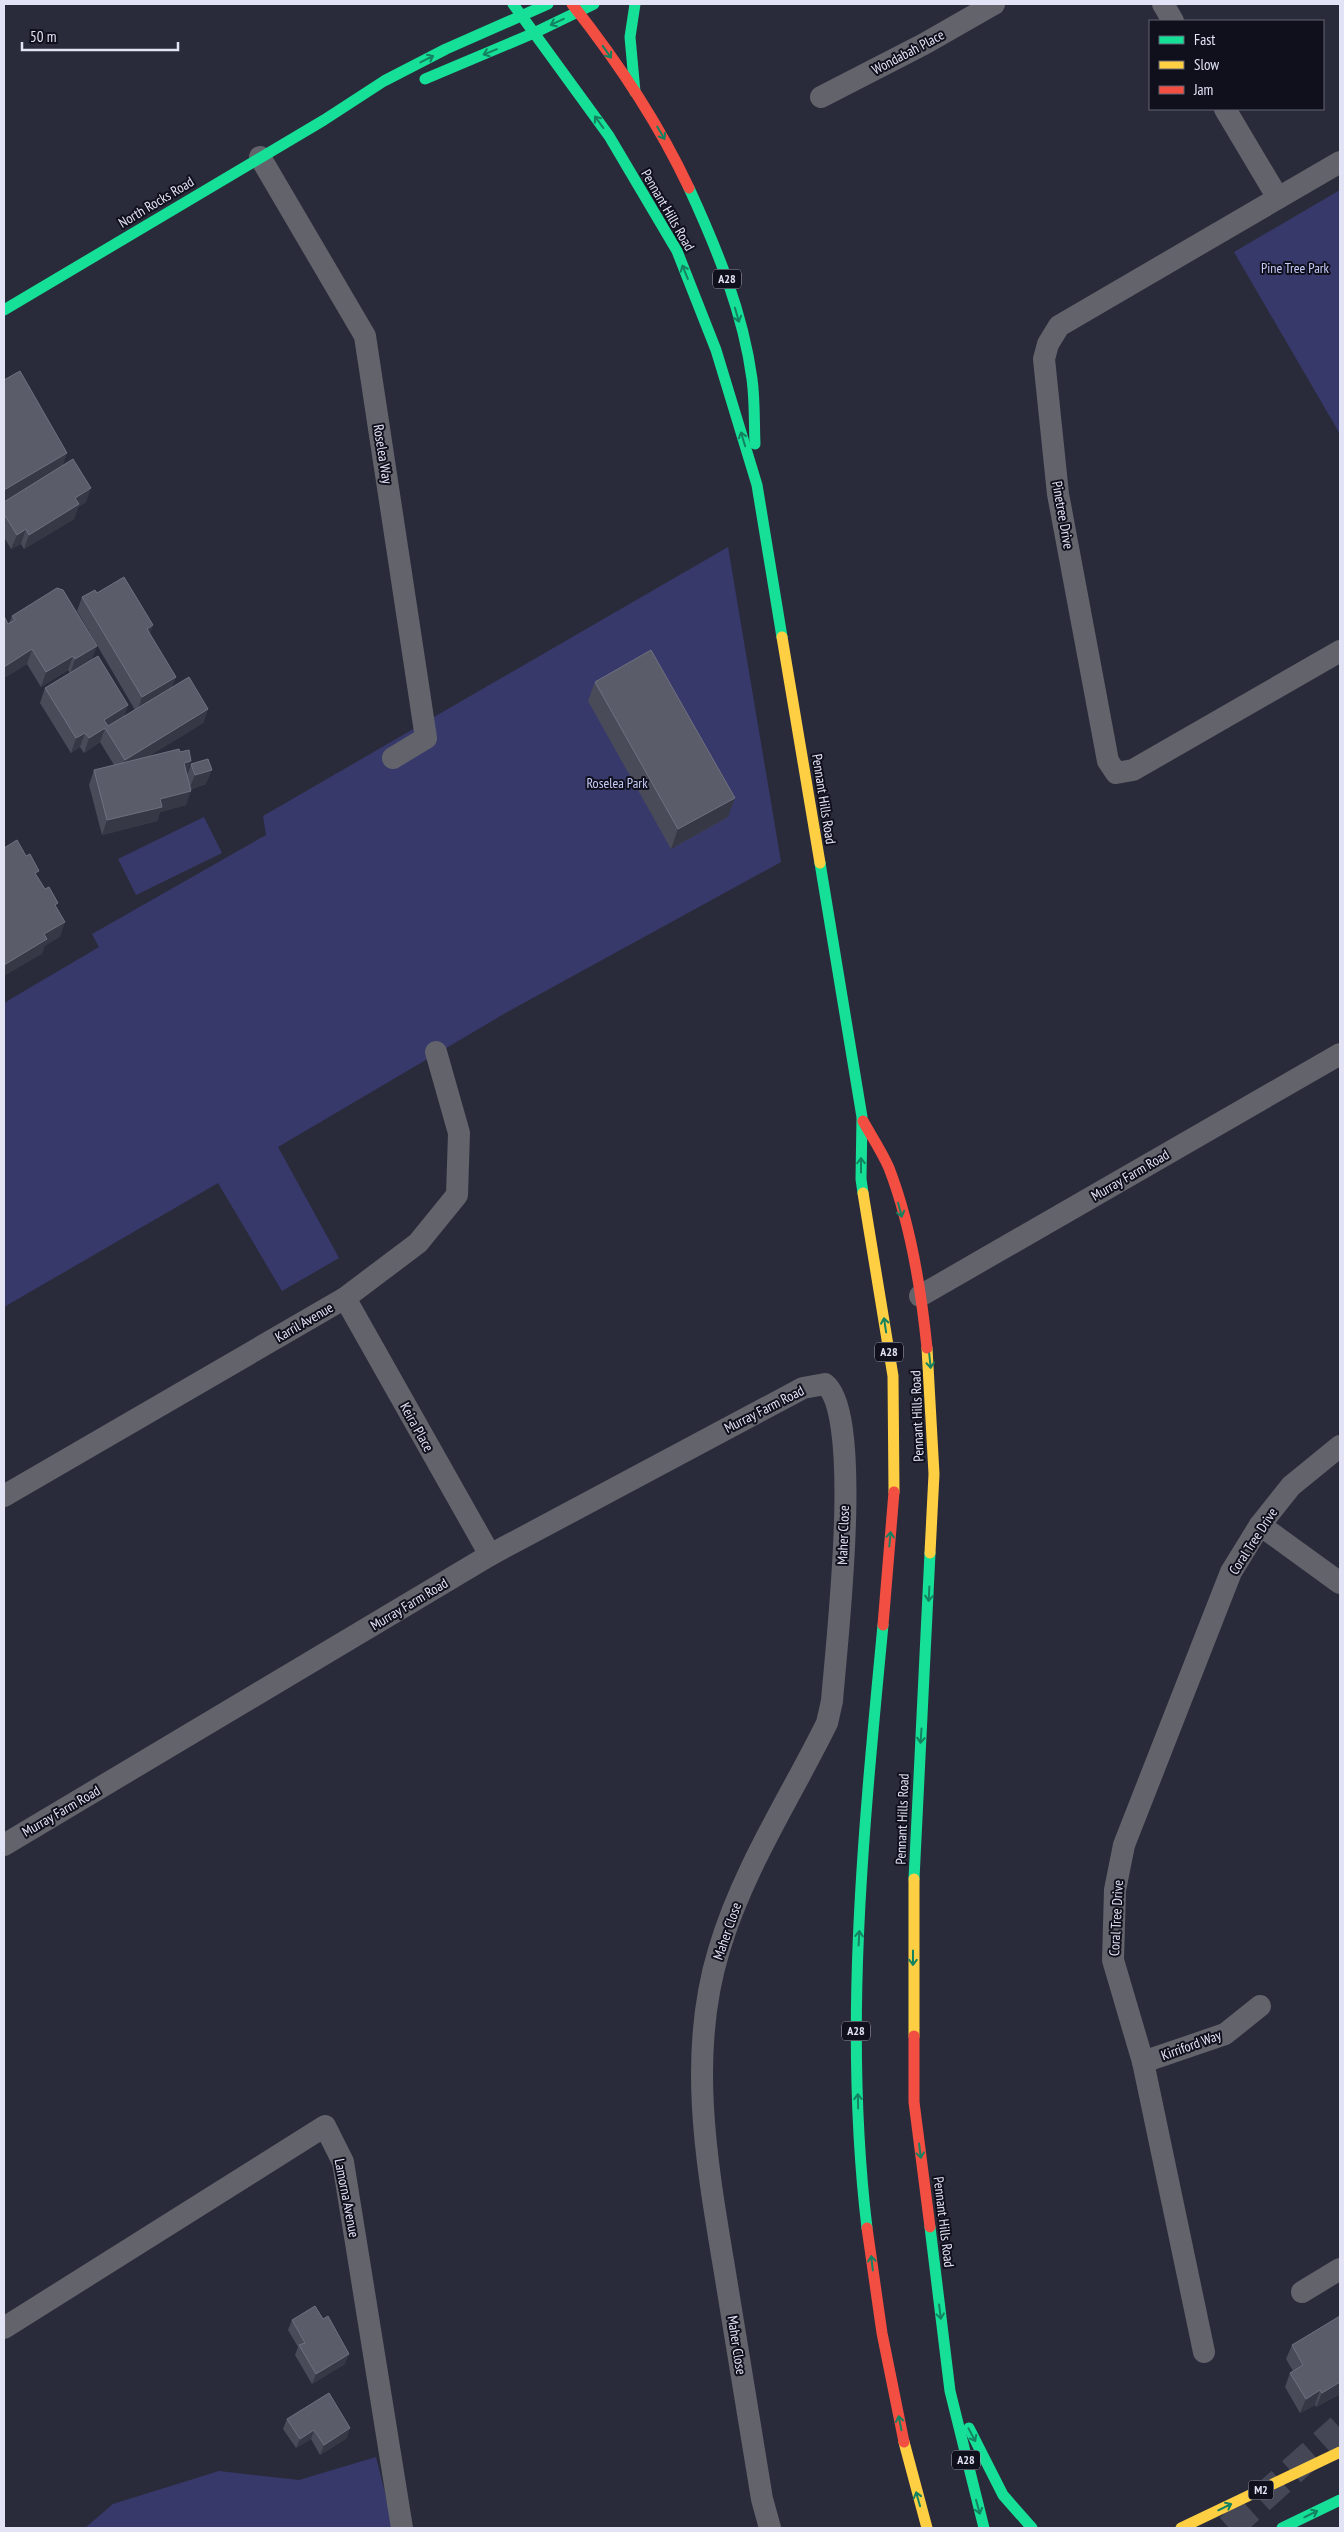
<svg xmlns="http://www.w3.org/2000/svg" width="1344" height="2532" font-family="'PT Sans Narrow',sans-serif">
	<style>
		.green { fill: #38396b }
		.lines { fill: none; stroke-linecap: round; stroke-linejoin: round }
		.highway-tunnel { stroke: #464756; stroke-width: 28; stroke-dasharray: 28 14; stroke-linecap: butt }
		.street { stroke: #62636b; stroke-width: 22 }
		.fast { stroke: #16e098; stroke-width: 11 }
		.slow { stroke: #ffcf43; stroke-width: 11 }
		.jam { stroke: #f24e42; stroke-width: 11 }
		.wall { fill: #4a4b59 }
		.shaded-wall { fill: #373845 }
		.building { fill: #5b5c6a; stroke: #707180 }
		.oneway { stroke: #138260 }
		.labels { text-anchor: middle; stroke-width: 4; stroke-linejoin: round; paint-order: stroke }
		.shield { fill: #0f101c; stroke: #a3a4b5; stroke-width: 1 }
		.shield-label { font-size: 12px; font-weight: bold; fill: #e2e4f6 }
		.street-label { font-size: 14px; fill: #e2e4f6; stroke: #0f101c }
		.park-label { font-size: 14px; fill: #c8ccfa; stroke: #0f101c }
	</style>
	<rect width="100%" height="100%" fill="#2a2b3a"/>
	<g class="green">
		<polygon points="1340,190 1340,434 1234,252"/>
		<polygon points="728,547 781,862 509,1011 278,1147 339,1258 282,1291 218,1183 4,1307 4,1003 99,947 92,934 266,835 263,816"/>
		<polygon points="204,817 222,853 136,895 118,859"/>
		<polygon points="376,2457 394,2528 85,2528 113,2504 219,2471 299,2480"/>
	</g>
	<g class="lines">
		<polyline class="highway-tunnel" points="1229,2528 1340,2428"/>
		<g class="street">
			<polyline points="1163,4 1173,21"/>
			<polyline points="821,97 924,44 994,4"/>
			<polyline points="1225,109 1278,198"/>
			<polyline points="260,157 365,336 426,738 393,758"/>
			<polyline points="1340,162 1059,326 1048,344 1044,359 1058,494 1108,761 1116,773 1133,770 1340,651"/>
			<polyline points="920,1296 1340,1054"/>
			<polyline points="345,1298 490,1555"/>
			<polyline points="4,1496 345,1298 418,1243 457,1195 459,1133 436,1052"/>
			<polyline points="1260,1525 1340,1583"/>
			<path d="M4 1845 490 1555 803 1388 825 1384C864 1415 836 1647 832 1701L827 1723C790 1798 743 1869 719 1950 686 2058 708 2170 726 2279 738 2352 750 2425 762 2499L770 2528"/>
			<polyline points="1143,2062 1225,2034 1260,2006"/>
			<polyline points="1302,2292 1340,2269"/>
			<polyline points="4,2328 325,2126 343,2162 402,2528"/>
			<polyline points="1204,2352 1143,2062 1113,1960 1115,1890 1124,1845 1231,1572 1260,1525 1291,1486 1340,1446"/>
		</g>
		<g class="fast">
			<polyline points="513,4 609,136 677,251 716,350 757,485 782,637"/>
			<polyline points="635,4 630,37 635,92"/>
			<polyline points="425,79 534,33 594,4"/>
			<path d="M689 188C717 249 743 312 752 379 755 401 754 422 755 444"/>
			<polyline points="4,310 324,120 384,81 446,49 548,4"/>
			<polyline points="820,863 862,1117 861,1179 863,1193"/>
			<polyline points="914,1879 930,1553"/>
			<polyline points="930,2227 950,2391 984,2528"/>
			<path d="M867 2228C843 2027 864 1825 883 1625"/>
			<polyline points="969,2428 1003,2495 1032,2528"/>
			<polyline points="1282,2528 1340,2500"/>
		</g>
		<g class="slow">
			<polyline points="782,637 820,863"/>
			<polyline points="863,1193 893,1376 894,1492"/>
			<polyline points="927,1348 934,1474 930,1553"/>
			<polyline points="914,2036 914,1879"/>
			<polyline points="904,2442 927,2528"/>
			<polyline points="1181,2528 1340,2452"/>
		</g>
		<g class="jam">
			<path d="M572 4C617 61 658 122 689 188"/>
			<path d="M863 1121C872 1137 882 1152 889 1168 911 1225 921 1288 927 1348"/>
			<polyline points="883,1625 894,1492"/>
			<polyline points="914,2036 914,2102 930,2227"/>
			<polyline points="867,2228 882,2333 904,2442"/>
		</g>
	</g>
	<g class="wall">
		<polygon points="4,380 86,502 78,507 74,519 24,549 21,544 11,549 4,537 4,502 24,489 4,501"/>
		<polygon points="97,593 150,634 176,677 171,688 208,709 203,723 149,756 187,774 187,775 191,764 206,784 191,789 186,805 160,812 157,821 102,835 89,785 94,770 114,765 100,742 84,753 80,747 71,753 40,703 45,688 70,673 68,670 41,687 27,664 4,678 4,616 8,624 9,623 12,616 92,660 124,716 135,710 77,611 82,597"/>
		<polygon points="595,682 728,817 671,849 588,701"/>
		<polygon points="323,2319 345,2364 312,2384 295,2355 298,2347 288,2330 292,2320"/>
		<polygon points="1292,2345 1340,2394 1316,2407 1315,2405 1300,2413 1285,2387 1290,2373 1293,2371 1286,2359"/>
		<polygon points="287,2419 347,2438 320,2455 311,2439 296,2448 283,2429"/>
	</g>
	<g class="shaded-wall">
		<polygon points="67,453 62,468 4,501 4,490"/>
		<polygon points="91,488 86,502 78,507 74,519 24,549 29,535 75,498"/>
		<polygon points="26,529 21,544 11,549 17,535"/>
		<polygon points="153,625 148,640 147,629"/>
		<polygon points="97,646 92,660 70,674 75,659"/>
		<polygon points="32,649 27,664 4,678 4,667"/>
		<polygon points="73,656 68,670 41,687 46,672"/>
		<polygon points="176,677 170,691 137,712 142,697"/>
		<polygon points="128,705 123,720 105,728 100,742 84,753 89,738 104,720"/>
		<polygon points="208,709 203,723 120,774 125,760"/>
		<polygon points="85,733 80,747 71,753 76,738"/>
		<polygon points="191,761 186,776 184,763"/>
		<polygon points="212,770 206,784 189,789 195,775"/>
		<polygon points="191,791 186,805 160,812 157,821 102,835 107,820 160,799"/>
		<polygon points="735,798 728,817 671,849 678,829"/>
		<polygon points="65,922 60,937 45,946 42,954 4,976 4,965 44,934"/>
		<polygon points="349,2354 345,2364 312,2384 316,2374"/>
		<polygon points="1340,2382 1340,2394 1316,2407 1322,2393"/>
		<polygon points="1320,2390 1315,2405 1300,2413 1306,2399"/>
		<polygon points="350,2428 347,2438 320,2455 324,2445"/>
		<polygon points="314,2430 311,2439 296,2448 300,2439"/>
	</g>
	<g class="building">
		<polygon points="20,371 67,453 4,490 4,380"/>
		<polygon points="73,459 91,488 75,498 79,504 29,535 26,529 17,535 4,514 4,502"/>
		<polygon points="124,577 153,625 147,629 176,677 142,697 82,597 95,590 97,593"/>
		<polygon points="57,588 63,590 97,646 75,659 73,656 46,672 32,649 4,667 4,616 8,624 15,620 12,616"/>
		<polygon points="651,650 735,798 678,829 595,682"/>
		<polygon points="98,656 128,705 104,720 108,726 189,677 208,709 125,760 105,728 89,738 85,733 76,738 45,688"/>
		<polygon points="179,749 180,752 189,750 191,761 184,763 191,791 160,799 162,807 107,820 94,770"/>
		<polygon points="208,759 212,770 195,775 191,764"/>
		<polygon points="17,840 26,856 30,854 39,871 35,873 45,889 49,887 58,903 55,905 65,922 44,934 47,939 4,965 4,848"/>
		<polygon points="315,2306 323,2319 328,2316 349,2354 316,2374 299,2345 305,2343 292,2320"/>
		<polygon points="1340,2316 1340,2382 1322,2393 1320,2390 1306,2399 1290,2373 1303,2365 1292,2345"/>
		<polygon points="329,2393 350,2428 324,2445 314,2430 300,2439 287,2419"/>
	</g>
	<defs><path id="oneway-shaft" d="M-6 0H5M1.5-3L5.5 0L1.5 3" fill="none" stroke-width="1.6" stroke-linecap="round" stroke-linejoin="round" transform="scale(1.25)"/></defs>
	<g class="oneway">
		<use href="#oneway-shaft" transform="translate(557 22) rotate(155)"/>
		<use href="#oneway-shaft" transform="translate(490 52) rotate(158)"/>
		<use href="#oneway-shaft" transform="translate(607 52) rotate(55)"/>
		<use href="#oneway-shaft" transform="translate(427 59) rotate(-27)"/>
		<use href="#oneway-shaft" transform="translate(599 122) rotate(-126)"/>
		<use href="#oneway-shaft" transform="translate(661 133) rotate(59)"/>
		<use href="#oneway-shaft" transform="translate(685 272) rotate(-112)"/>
		<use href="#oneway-shaft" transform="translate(737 315) rotate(74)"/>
		<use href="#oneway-shaft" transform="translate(743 439) rotate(-107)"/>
		<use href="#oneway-shaft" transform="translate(861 1165) rotate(-90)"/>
		<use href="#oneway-shaft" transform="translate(900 1210) rotate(75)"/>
		<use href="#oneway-shaft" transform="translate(885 1325) rotate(-99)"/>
		<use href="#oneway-shaft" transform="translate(930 1361) rotate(84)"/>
		<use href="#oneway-shaft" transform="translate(890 1539) rotate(-85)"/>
		<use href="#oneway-shaft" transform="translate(929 1594) rotate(93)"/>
		<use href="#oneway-shaft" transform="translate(921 1736) rotate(94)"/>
		<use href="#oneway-shaft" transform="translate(859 1938) rotate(-87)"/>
		<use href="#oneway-shaft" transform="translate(913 1958) rotate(90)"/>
		<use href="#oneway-shaft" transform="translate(858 2101) rotate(-91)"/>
		<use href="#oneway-shaft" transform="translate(920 2151) rotate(83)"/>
		<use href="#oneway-shaft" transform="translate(872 2263) rotate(-96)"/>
		<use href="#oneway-shaft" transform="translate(940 2312) rotate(83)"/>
		<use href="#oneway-shaft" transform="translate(900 2423) rotate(-101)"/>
		<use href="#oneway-shaft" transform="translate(972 2435) rotate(62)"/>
		<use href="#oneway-shaft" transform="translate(918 2499) rotate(-106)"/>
		<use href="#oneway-shaft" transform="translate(978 2507) rotate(75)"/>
		<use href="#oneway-shaft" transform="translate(1225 2507) rotate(-26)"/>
		<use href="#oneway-shaft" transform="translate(1311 2514) rotate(-26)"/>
	</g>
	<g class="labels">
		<g class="shield">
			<rect x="713" y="269.5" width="28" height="19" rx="4"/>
			<rect x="875" y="1342.5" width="28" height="19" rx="4"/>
			<rect x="842" y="2021.5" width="28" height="19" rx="4"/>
			<rect x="952" y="2450.5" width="28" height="19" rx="4"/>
			<rect x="1248.5" y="2480.5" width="25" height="19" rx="4"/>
		</g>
		<g class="shield-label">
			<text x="727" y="283">A28</text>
			<text x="889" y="1356">A28</text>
			<text x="856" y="2035">A28</text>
			<text x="966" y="2464">A28</text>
			<text x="1261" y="2494">M2</text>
		</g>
		<g class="street-label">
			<text transform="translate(908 52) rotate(-28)" y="5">Wondabah Place</text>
			<text transform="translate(156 202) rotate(-31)" y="5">North Rocks Road</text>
			<text transform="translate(668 210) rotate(60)" y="5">Pennant Hills Road</text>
			<text transform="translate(383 454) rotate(81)" y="5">Roselea Way</text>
			<text transform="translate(1063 515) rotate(80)" y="5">Pinetree Drive</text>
			<text transform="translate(824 799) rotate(81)" y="5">Pennant Hills Road</text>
			<text transform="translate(1130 1175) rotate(-30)" y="5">Murray Farm Road</text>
			<text transform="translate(304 1322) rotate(-30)" y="5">Karril Avenue</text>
			<text transform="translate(764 1409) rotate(-27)" y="5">Murray Farm Road</text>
			<text transform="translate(917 1416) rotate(-92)" y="5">Pennant Hills Road</text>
			<text transform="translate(417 1427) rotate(61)" y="5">Keira Place</text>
			<text transform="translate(843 1535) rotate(-88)" y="5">Maher Close</text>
			<text transform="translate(1253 1541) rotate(-57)" y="5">Coral Tree Drive</text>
			<text transform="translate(409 1604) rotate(-31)" y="5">Murray Farm Road</text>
			<text transform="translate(61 1811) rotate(-30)" y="5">Murray Farm Road</text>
			<text transform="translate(902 1819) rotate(-88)" y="5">Pennant Hills Road</text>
			<text transform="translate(1116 1918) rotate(-87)" y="5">Coral Tree Drive</text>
			<text transform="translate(727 1931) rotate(-71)" y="5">Maher Close</text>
			<text transform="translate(1191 2045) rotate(-20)" y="5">Kirriford Way</text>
			<text transform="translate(347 2198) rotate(79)" y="5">Lamorna Avenue</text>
			<text transform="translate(944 2222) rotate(83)" y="5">Pennant Hills Road</text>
			<text transform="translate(737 2345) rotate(81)" y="5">Maher Close</text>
		</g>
		<g class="park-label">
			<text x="1295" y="273">Pine Tree Park</text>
			<text x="617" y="788">Roselea Park</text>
		</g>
	</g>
	<rect width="1344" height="2532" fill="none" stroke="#e2e4f6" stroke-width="10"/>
	<rect x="1149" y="20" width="175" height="90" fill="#0f101c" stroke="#636573"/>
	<rect x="1159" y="36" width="25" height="8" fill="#16e098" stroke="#636573"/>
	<text x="1194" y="45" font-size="15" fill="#e2e4f6">Fast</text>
	<rect x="1159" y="61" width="25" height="8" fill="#ffcf43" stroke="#636573"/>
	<text x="1194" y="70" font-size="15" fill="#e2e4f6">Slow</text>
	<rect x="1159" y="86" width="25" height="8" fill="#f24e42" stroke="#636573"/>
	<text x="1194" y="95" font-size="15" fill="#e2e4f6">Jam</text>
	<path d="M22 42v8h156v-8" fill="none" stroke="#e2e4f6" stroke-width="2.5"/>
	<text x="30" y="42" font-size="15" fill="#e2e4f6" stroke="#0f101c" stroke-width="4" paint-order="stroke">50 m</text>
</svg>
